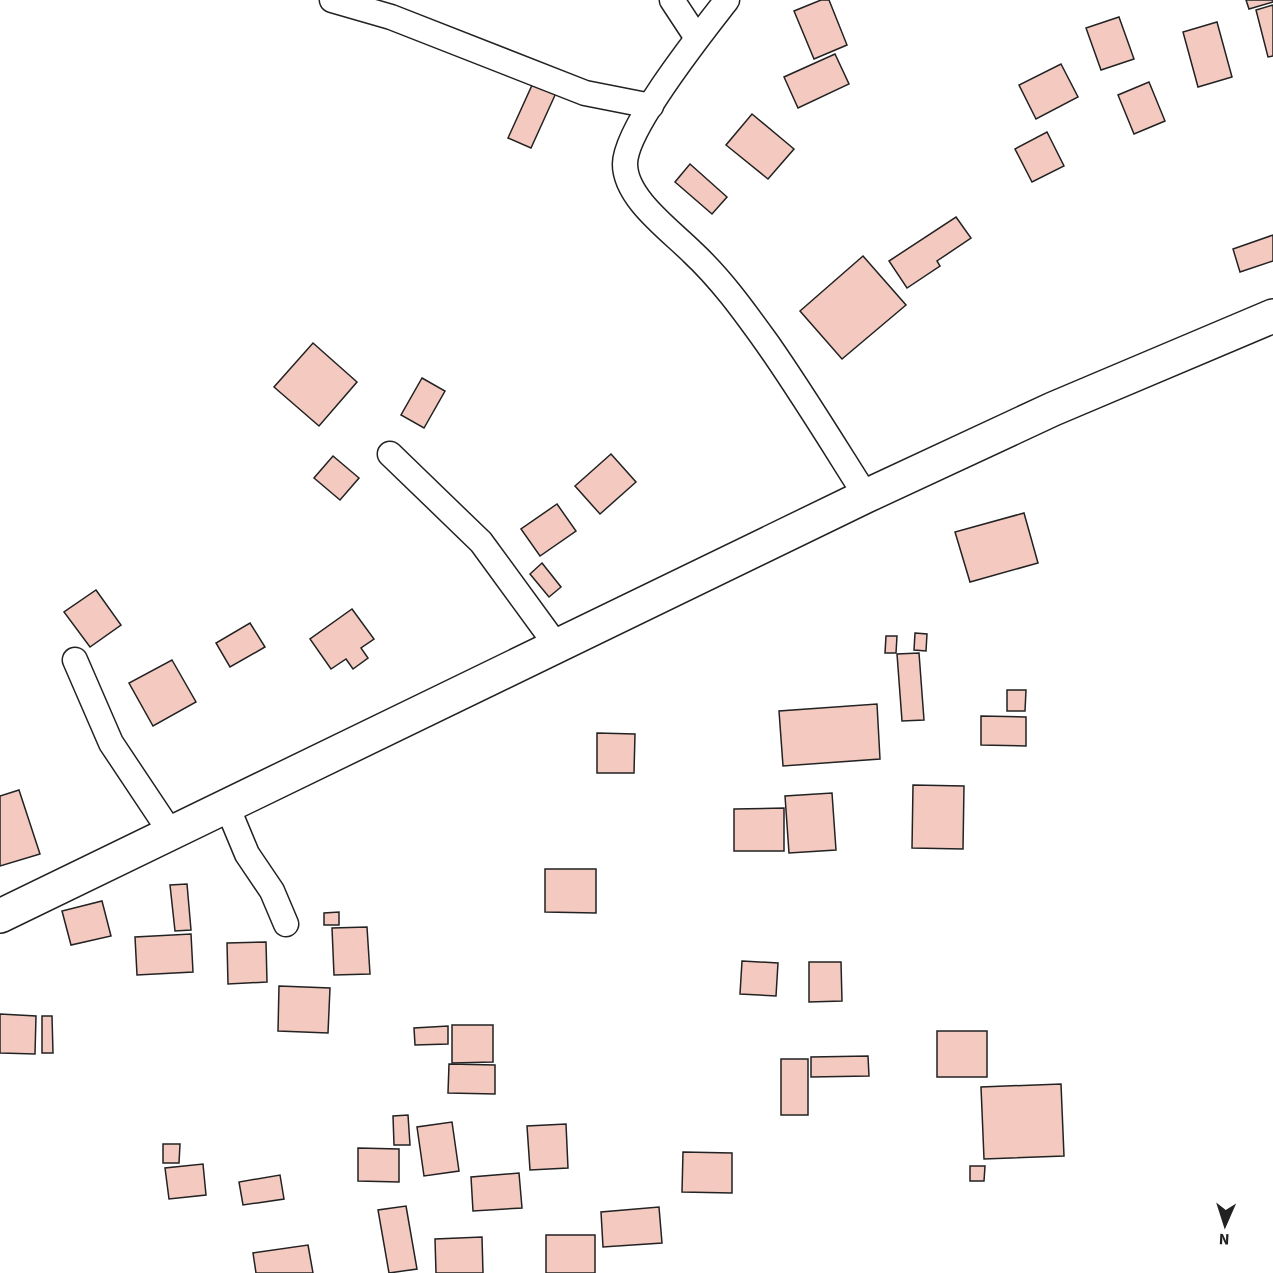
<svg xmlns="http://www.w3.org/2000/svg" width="1273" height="1273" font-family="'Source Sans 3',sans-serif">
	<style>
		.building { fill: #f3c9c0; stroke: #222; stroke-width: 1.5 }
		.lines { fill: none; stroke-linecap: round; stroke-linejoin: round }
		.street-casing { stroke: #222; stroke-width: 27 }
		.primary-casing { stroke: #222; stroke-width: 36 }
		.street { stroke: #fff; stroke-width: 24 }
		.primary { stroke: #fff; stroke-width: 33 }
	</style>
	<rect width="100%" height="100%" fill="#fff"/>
	<g class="building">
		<polygon points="821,0 829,0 847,45 814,59 794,11"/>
		<polygon points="1246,0 1273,0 1273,2 1249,9"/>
		<polygon points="1273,5 1273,56 1268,57 1256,10"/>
		<polygon points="1119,17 1134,59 1101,70 1086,28"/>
		<polygon points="1217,22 1232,77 1198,87 1183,32"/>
		<polygon points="835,54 849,84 798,108 784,77"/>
		<polygon points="1061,64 1078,97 1036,119 1019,85"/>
		<polygon points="1149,82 1165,121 1134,134 1118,95"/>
		<polygon points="533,83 556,93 531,148 508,138"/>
		<polygon points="752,114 794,149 768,179 726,145"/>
		<polygon points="1047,132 1064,166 1032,182 1015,149"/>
		<polygon points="690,164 727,197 712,214 675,182"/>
		<polygon points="956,217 971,238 937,261 940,266 907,288 889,261"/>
		<polygon points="1273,235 1273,261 1240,272 1233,249"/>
		<polygon points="863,256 906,305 842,359 800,311"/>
		<polygon points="313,343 357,382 319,426 274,387"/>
		<polygon points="422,378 445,391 424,428 401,415"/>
		<polygon points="611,454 636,482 600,514 575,486"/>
		<polygon points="333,456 359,478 340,500 314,478"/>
		<polygon points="557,504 576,531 540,556 521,529"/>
		<polygon points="1024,513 1038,563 970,582 955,532"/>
		<polygon points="542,563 561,587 549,597 530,574"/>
		<polygon points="96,590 121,625 90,647 64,612"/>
		<polygon points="352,609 374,639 361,648 368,658 353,669 346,659 331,669 310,639"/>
		<polygon points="250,623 265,647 230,667 216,643"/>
		<polygon points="915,633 927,634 926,651 914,650"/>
		<polygon points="886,636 897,636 896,653 885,653"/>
		<polygon points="919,653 924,720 902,721 897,654"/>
		<polygon points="172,660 196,702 153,726 129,683"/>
		<polygon points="1007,690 1026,690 1025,711 1007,711"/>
		<polygon points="877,704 880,759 783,766 779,711"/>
		<polygon points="981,716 1026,717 1026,746 981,745"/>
		<polygon points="597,733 635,734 634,773 597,773"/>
		<polygon points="913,785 964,786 963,849 912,848"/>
		<polygon points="19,790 40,854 0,866 0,796"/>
		<polygon points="832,793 836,850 789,853 785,796"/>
		<polygon points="784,808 784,851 734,851 734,809"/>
		<polygon points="545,869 596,869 596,913 545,912"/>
		<polygon points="187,884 191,930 175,931 170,885"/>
		<polygon points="102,901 111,936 71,945 62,911"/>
		<polygon points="339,912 339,925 324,925 324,913"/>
		<polygon points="367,927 370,974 334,975 332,928"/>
		<polygon points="191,934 193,972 137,975 135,937"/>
		<polygon points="266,942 267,982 228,984 227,943"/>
		<polygon points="742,961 778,963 776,996 740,994"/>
		<polygon points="809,962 841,962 842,1001 809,1002"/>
		<polygon points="279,986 330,988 328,1033 278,1031"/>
		<polygon points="0,1014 36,1016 35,1054 0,1053"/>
		<polygon points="42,1016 52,1016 53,1053 42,1053"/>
		<polygon points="452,1025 493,1025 493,1062 452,1063"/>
		<polygon points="448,1026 448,1044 415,1045 414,1028"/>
		<rect x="937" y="1031" width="50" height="46"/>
		<polygon points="868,1056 869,1076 811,1077 811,1057"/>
		<rect x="781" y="1059" width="27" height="56"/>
		<polygon points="449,1064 495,1065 495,1094 448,1093"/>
		<polygon points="1061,1084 1064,1156 984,1159 981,1087"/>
		<polygon points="408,1115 410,1145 394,1145 393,1116"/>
		<polygon points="452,1122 459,1171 424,1176 417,1127"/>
		<polygon points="566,1124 568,1168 530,1170 527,1126"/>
		<polygon points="163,1144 180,1144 179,1163 163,1163"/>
		<polygon points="358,1148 399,1149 399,1182 358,1181"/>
		<polygon points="683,1152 732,1153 732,1193 682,1192"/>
		<polygon points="203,1164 206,1195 169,1199 165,1168"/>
		<polygon points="970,1166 985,1166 984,1181 970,1181"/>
		<polygon points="519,1173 522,1208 473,1211 471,1177"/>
		<polygon points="280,1175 284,1199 243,1205 239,1182"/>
		<polygon points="406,1206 417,1269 389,1273 378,1210"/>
		<polygon points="659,1207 662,1243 603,1247 601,1212"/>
		<rect x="546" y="1235" width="49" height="38"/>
		<polygon points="482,1237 483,1273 436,1273 435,1239"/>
		<polygon points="308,1245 313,1273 256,1273 253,1253"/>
	</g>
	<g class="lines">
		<defs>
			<g id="street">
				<polyline points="332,0 391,17 585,93 651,106"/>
				<polyline points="672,0 697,38"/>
				<path d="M727 0C703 31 625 128 625 164 625 198 670 230 692 252 721 279 744 311 767 343 802 393 833 444 866 496"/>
				<polyline points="390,454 481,542 557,646"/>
				<polyline points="75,660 111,743 171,833"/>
				<polyline points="227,806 247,854 272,891 286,924"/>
			</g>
			<polyline id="primary" points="0,916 866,496 1053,409 1273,316"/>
		</defs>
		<use href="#street" class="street-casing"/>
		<use href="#primary" class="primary-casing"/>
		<use href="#street" class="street"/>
		<use href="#primary" class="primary"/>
	</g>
	<g transform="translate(1225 1225) rotate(183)" stroke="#ffffff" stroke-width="4.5" paint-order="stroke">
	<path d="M0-4.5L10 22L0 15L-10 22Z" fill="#222222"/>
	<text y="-9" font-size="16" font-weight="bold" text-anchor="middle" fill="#222222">N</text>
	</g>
</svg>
